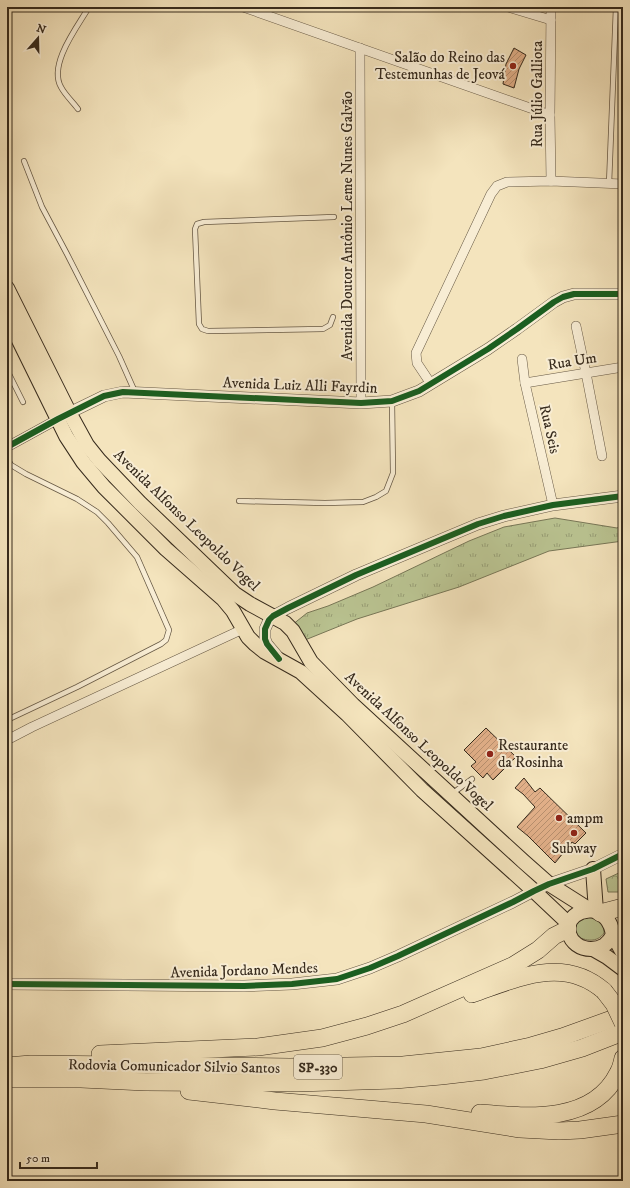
<svg xmlns="http://www.w3.org/2000/svg" width="630" height="1188" font-family="'IM FELL DW Pica',serif">
	<style>
		.green { fill: #bac492; stroke: #787757 }
		.forest { fill: url(#forest-crowns); stroke: #787757 }
		.park { fill: url(#park-tufts); stroke: #787757 }
		.building { fill: url(#building-hatch); stroke: #362a1c }
		.lines { fill: none; stroke-linecap: round; stroke-linejoin: round }
		.service-casing { stroke: #665844; stroke-width: 6 }
		.minor-casing { stroke: #665844; stroke-width: 10 }
		.tertiary-casing { stroke: #665844; stroke-width: 12 }
		.primary-casing { stroke: #362a1c; stroke-width: 16 }
		.motorway-casing { stroke: #362a1c; stroke-width: 18 }
		.service { stroke: #f8edd4; stroke-width: 4.5 }
		.minor { stroke: #f8edd4; stroke-width: 9 }
		.tertiary { stroke: #f8edd4; stroke-width: 11 }
		.primary { stroke: #f4e4bd; stroke-width: 14 }
		.motorway { stroke: #f4e4bd; stroke-width: 17 }
		.motorway-bridge-casing { stroke: #362a1c; stroke-width: 18; stroke-linecap: butt }
		.motorway-bridge { stroke: #f4e4bd; stroke-width: 17 }
		.cycleway-casing { stroke: #f8edd4; stroke-width: 8 }
		.cycleway { stroke: #1b5e20; stroke-width: 6 }
		.poi-dot { fill: #8f2418; stroke: #f8edd4; stroke-width: 1.5 }
		.labels { text-anchor: middle; stroke-width: 4; stroke-linejoin: round; paint-order: stroke }
		.shield { fill: #f8edd4; stroke: #706453; stroke-width: 1 }
		.shield-label { font-size: 14px; font-weight: bold; fill: #362a1c }
		.poi-label { font-size: 15px; fill: #362a1c; stroke: #f8edd4; text-anchor: start }
		.street-label { font-size: 15px; fill: #362a1c; stroke: #f8edd4 }
	</style>
	<defs>
		<pattern id="forest-crowns" width="20" height="18" patternUnits="userSpaceOnUse"><rect width="20" height="18" fill="#bac492"/><path d="M2 6a3 3 0 1 1 6 0M12 15a3 3 0 1 1 6 0" fill="none" stroke="#989f76"/></pattern>
		<pattern id="park-tufts" width="24" height="20" patternUnits="userSpaceOnUse"><rect width="24" height="20" fill="#bac492"/><path d="M3 7l-1-3M5 7V3M7 7l1-3M15 17l-1-3M17 17v-4M19 17l1-3" fill="none" stroke="#989f76"/></pattern>
		<pattern id="building-hatch" width="6" height="6" patternUnits="userSpaceOnUse"><rect width="6" height="6" fill="#e1af88"/><path d="M-1 1l2-2M0 6l6-6M5 7l2-2" fill="none" stroke="#b78f6e"/></pattern>
	</defs>
	<rect width="100%" height="100%" fill="#f4e4bd"/>
	<filter id="stains"><feTurbulence type="fractalNoise" baseFrequency=".005" numOctaves="4"/><feColorMatrix values="0 0 0 0 .2 0 0 0 0 .09 0 0 0 0 .02 0 0 0 .5 -.17"/></filter>
	<radialGradient id="worn" r=".72"><stop offset=".6" stop-color="#630" stop-opacity="0"/><stop offset="1" stop-color="#630" stop-opacity=".3"/></radialGradient>
	<path class="green" d="M587 916C596 918 605 921 604 933 597 943 586 941 576 936L573 922Z"/>
	<polygon class="forest" points="623,871 623,892 608,892 606,879"/>
	<polygon class="park" points="555,518 617,528 623,525 623,541 549,551 459,587 357,619 305,640 292,625 307,613 328,606 373,587 469,541 504,527"/>
	<g class="building">
		<polygon points="514,48 526,55 519,69 514,88 503,84 506,64"/>
		<polygon points="486,728 516,757 493,780 487,773 483,778 471,766 476,762 464,750"/>
		<polygon points="524,778 535,792 540,788 586,833 575,844 572,842 555,863 528,836 517,827 535,807 523,794 515,788"/>
	</g>
	<g class="lines">
		<defs>
			<g id="service">
				<path d="M78 109C73 102 65 95 61 87 48 64 78 26 89 7"/>
				<polyline points="24,161 42,207 67,254 119,356 135,392"/>
				<polyline points="609,184 616,7"/>
				<polyline points="333,317 330,325 323,329 208,331 202,329 199,324 195,229 197,224 204,222 334,217"/>
				<polyline points="7,370 23,402"/>
				<polyline points="7,458 11,465 26,474 77,499 97,512 108,523 137,557 169,630 166,640 161,644 77,687 7,720"/>
				<polyline points="239,501 325,503 363,502 376,497 386,491 393,473 392,401"/>
				<polyline points="453,793 472,779"/>
			</g>
			<g id="minor">
				<polyline points="243,7 550,115"/>
				<polyline points="508,7 551,20"/>
				<polyline points="360,48 361,403"/>
				<polyline points="551,181 550,115 551,7"/>
				<polyline points="576,326 586,373 602,456"/>
				<polyline points="522,359 525,383 553,505"/>
				<polyline points="525,383 623,367"/>
				<polyline points="431,384 417,363 416,353 491,194 497,186 507,182 551,181 623,184"/>
				<polyline points="7,447 58,419"/>
				<polyline points="7,740 32,727 243,629"/>
			</g>
			<g id="tertiary">
				<polyline points="7,8 7,7"/>
				<polyline points="63,416 104,396 123,392 361,403 392,401 419,391 488,349 517,329 554,302 563,297 574,294 623,294"/>
				<polyline points="278,657 267,644 265,639 265,629 269,620 273,616 288,608 356,575 478,524 504,516 553,505 623,496"/>
				<polyline points="7,984 244,986 292,984 337,979 370,968 398,956 513,902 534,891 549,884 593,869 623,854"/>
			</g>
			<g id="primary">
				<polyline points="7,288 70,414 87,445 99,460 140,503 235,594 250,604 285,623 293,631 311,662 353,705 524,862 549,884 590,910"/>
				<polyline points="7,316 66,436 83,462 104,487 166,549 223,599 233,611 248,637 255,644 265,652 301,672 347,714 422,790 534,891 569,924"/>
				<polyline points="593,869 596,911"/>
				<path d="M590 910C604 912 611 921 613 935 608 944 602 949 591 949 568 949 559 921 581 912 584 911 587 911 590 910Z"/>
				<polyline points="613,935 623,953"/>
				<polyline points="593,949 607,957 623,969"/>
			</g>
			<g id="motorway">
				<polyline points="600,913 623,907"/>
				<path d="M472 994C516 979 563 955 604 991"/>
				<polyline points="100,1054 258,1047 322,1038 367,1026 403,1014 514,965 538,950 554,936 568,929"/>
				<polyline points="7,1066 31,1064 290,1067 403,1065 481,1057 531,1046 562,1037 623,1015"/>
				<polyline points="7,1079 81,1079 145,1082 297,1083 395,1080 441,1076 484,1071 540,1060 582,1048 623,1032"/>
				<polyline points="189,1091 275,1101 426,1114 520,1129 559,1131 580,1130 623,1124"/>
				<path d="M480 1113C527 1117 593 1124 618 1073 621 1068 622 1063 623 1058"/>
			</g>
		</defs>
		<use href="#service" class="service-casing"/>
		<use href="#minor" class="minor-casing"/>
		<use href="#tertiary" class="tertiary-casing"/>
		<use href="#primary" class="primary-casing"/>
		<use href="#motorway" class="motorway-casing"/>
		<use href="#service" class="service"/>
		<use href="#minor" class="minor"/>
		<use href="#tertiary" class="tertiary"/>
		<use href="#primary" class="primary"/>
		<use href="#motorway" class="motorway"/>
		<defs>
			<polyline id="motorway-bridge" points="604,991 614,1004 623,1023"/>
		</defs>
		<use href="#motorway-bridge" class="motorway-bridge-casing"/>
		<use href="#motorway-bridge" class="motorway-bridge"/>
		<defs>
			<g id="cycleway">
				<polyline points="7,447 58,419 104,396 123,392 361,403 392,401 419,391 488,349 517,329 554,302 563,297 574,294 623,294"/>
				<polyline points="279,659 267,644 265,639 265,629 269,620 273,616 288,608 356,575 478,524 504,516 553,505 623,496"/>
				<polyline points="7,984 244,986 292,984 337,979 370,968 398,956 513,902 534,891 549,884 593,869 623,854"/>
			</g>
		</defs>
		<use href="#cycleway" class="cycleway-casing"/>
		<use href="#cycleway" class="cycleway"/>
	</g>
	<g class="poi-dot">
		<circle cx="513" cy="66" r="4"/>
		<circle cx="490" cy="754" r="4"/>
		<circle cx="559" cy="818" r="4"/>
		<circle cx="574" cy="833" r="4"/>
	</g>
	<g class="labels">
		<rect class="shield" x="294" y="1055" width="48" height="24" rx="3"/>
		<g class="shield-label">
			<text x="318" y="1072">SP-330</text>
		</g>
		<g class="poi-label">
			<text x="505" y="62" text-anchor="end">Salão do Reino das<tspan x="505" dy="17">Testemunhas de Jeová</tspan></text>
			<text x="498" y="750">Restaurante<tspan x="498" dy="17">da Rosinha</tspan></text>
			<text x="567" y="823">ampm</text>
			<text x="574" y="853" text-anchor="middle">Subway</text>
		</g>
		<g class="street-label">
			<text transform="translate(537 94) rotate(-90)" y="5">Rua Júlio Galliota</text>
			<text transform="translate(347 226) rotate(-90)" y="5">Avenida Doutor Antônio Leme Nunes Galvão</text>
			<text transform="translate(572 361) rotate(-9)" y="5">Rua Um</text>
			<text transform="translate(300 385) rotate(2)" y="5">Avenida Luiz Alli Fayrdin</text>
			<text transform="translate(550 429) rotate(77)" y="5">Rua Seis</text>
			<text transform="translate(187 520) rotate(44)" y="5">Avenida Alfonso Leopoldo Vogel</text>
			<text transform="translate(419 741) rotate(43)" y="5">Avenida Alfonso Leopoldo Vogel</text>
			<text transform="translate(244 970) rotate(-2)" y="5">Avenida Jordano Mendes</text>
			<text transform="translate(174 1066) rotate(1)" y="5">Rodovia Comunicador Silvio Santos</text>
		</g>
	</g>
	<rect width="630" height="1188" fill="none" stroke="#f4e4bd" stroke-width="24"/>
	<rect x="8" y="8" width="614" height="1172" fill="none" stroke="#362a1c" stroke-width="2"/>
	<rect x="12" y="12" width="606" height="1164" fill="none" stroke="#362a1c"/>
	<g transform="translate(38 38) rotate(20)" stroke="#f8edd4" stroke-width="3" paint-order="stroke">
	<path d="M0-3L7 15L0 10L-7 15Z" fill="#362a1c"/>
	<text y="-6" font-size="11" font-weight="bold" text-anchor="middle" fill="#362a1c">N</text>
	</g>
	<path d="M20 1162v6h77v-6" fill="none" stroke="#362a1c" stroke-width="2"/>
	<text x="26" y="1162" font-size="12" fill="#362a1c" stroke="#f8edd4" stroke-width="3" paint-order="stroke">50 m</text>
	<rect width="100%" height="100%" filter="url(#stains)"/>
	<rect width="100%" height="100%" fill="url(#worn)"/>
</svg>
